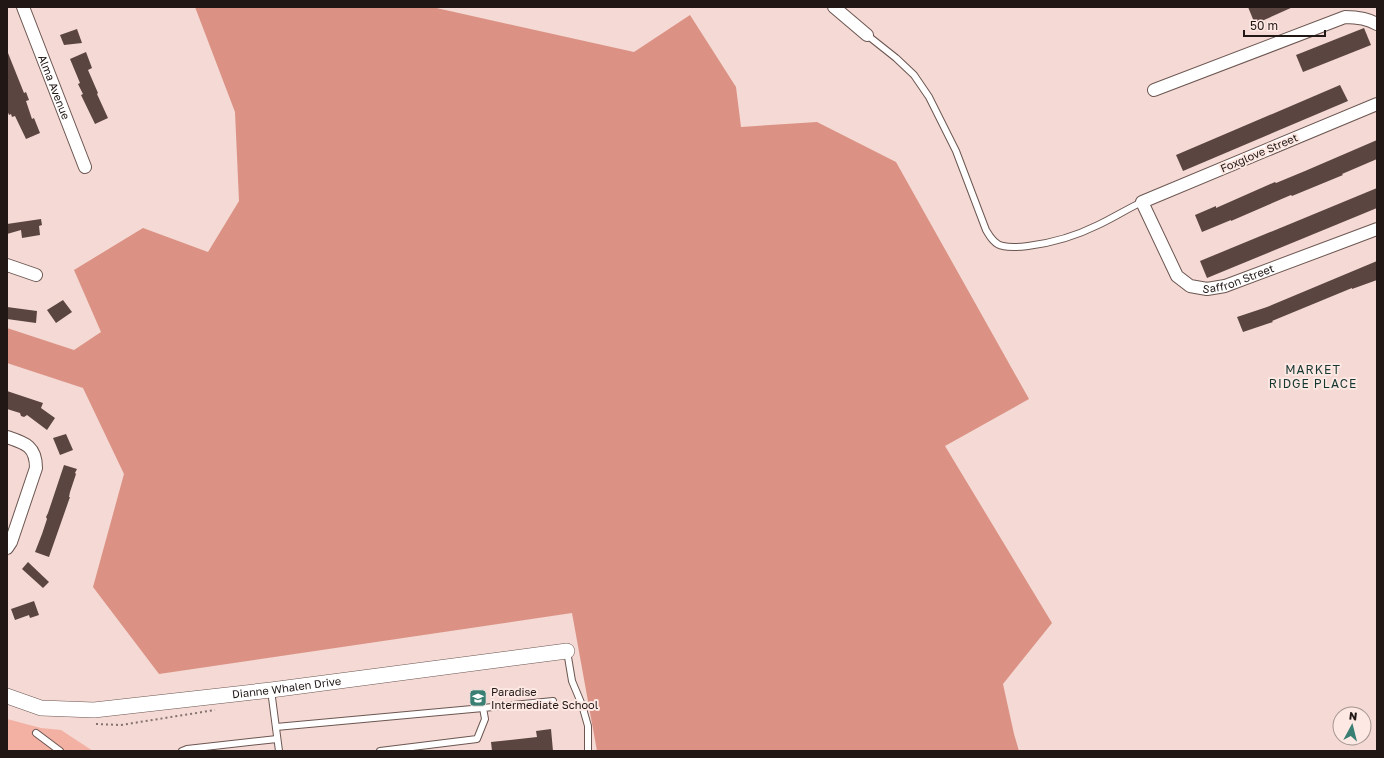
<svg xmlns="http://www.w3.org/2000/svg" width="1384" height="758" font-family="'Golos Text',sans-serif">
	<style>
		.green { fill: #f3b1a4 }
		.forest { fill: #db9284 }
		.building { fill: #5b4541 }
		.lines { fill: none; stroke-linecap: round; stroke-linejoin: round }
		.service-casing { stroke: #6c5651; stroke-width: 8 }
		.minor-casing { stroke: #6c5651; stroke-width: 14 }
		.tertiary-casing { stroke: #6c5651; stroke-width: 16 }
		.path { stroke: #84726f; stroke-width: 2; stroke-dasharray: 2 3; stroke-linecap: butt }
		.service { stroke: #fff; stroke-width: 6 }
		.minor { stroke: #fff; stroke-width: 12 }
		.tertiary { stroke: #fff; stroke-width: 15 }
		.labels { text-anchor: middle; stroke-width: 4; stroke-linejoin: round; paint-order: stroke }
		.street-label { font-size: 11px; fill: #211816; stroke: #fde8e3 }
		.poi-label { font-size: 11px; fill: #211816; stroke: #fde8e3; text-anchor: start }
		.neighbourhood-label { font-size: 12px; letter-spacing: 1px; fill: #183833; stroke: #fde8e3 }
	</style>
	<rect width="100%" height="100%" fill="#f4d9d4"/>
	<polygon class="green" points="7,719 41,728 61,730 93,751 7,751"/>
	<polygon class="forest" points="195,7 432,7 634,52 690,15 736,87 741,127 817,122 896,162 1029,399 945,446 1052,623 1003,684 1014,734 1019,751 597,751 572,613 159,674 93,587 124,474 83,388 7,363 7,328 74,350 101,332 74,270 143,228 208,252 239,201 235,112"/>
	<g class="building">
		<polygon points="1248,7 1293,7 1255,24"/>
		<polygon points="1364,28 1371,45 1303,72 1296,55"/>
		<polygon points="77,29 82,43 64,45 60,35"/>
		<polygon points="86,52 92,68 88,70 98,93 97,94 108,118 95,124 81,95 83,94 78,84 80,83 70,59"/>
		<polygon points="7,53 8,53 24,93 26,92 29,100 26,101 32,119 34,118 40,133 26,139 15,116 12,117 11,114 9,115 7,110"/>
		<polygon points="1340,85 1348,101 1183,171 1176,155"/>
		<polygon points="1377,140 1377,159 1342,174 1343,175 1292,196 1291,195 1231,221 1231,220 1202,232 1195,215 1216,206 1216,208 1275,182 1276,183 1305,171"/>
		<polygon points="1377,188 1377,208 1207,278 1200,261"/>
		<polygon points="41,219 42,225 39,226 40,235 22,238 21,230 7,234 7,224"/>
		<polygon points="1377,261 1377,280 1352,289 1352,288 1272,321 1273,322 1243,332 1237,317 1267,307"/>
		<polygon points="63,300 72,312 56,323 47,310"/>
		<polygon points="7,307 37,311 36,323 7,319"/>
		<polygon points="7,391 43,403 41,408 55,418 47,430 27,415 24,417 21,416 20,413 7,409"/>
		<polygon points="66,434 73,450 60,455 53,438"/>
		<polygon points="64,465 77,469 75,473 76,474 70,492 69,497 70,497 49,557 35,552 42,534 47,519 46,517 48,513"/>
		<polygon points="28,562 49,582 43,588 22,569"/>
		<polygon points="34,601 39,615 30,618 29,615 15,620 11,609"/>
		<polygon points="551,729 553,751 492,751 491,742 537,737 536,731"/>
	</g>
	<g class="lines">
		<defs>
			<g id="service">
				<path d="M867 35 896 58 914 75 929 97 956 151 986 230C990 237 995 245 1003 246 1011 248 1020 247 1028 246 1052 243 1076 236 1098 225 1113 218 1127 209 1142 202"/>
				<polyline points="567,651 572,681 582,705 588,726 588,751"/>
				<polyline points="271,690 279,751"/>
				<polyline points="276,727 483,708"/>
				<polyline points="36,733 60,751"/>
				<polyline points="182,751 187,749 277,739"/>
				<polyline points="380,751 477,739 485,719 483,708 553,701"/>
			</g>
			<g id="minor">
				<path id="s1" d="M23 7 85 167"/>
				<polyline points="834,7 867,35"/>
				<path d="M1154 90 1345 17C1357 17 1367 18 1377 24"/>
				<path id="s2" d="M1377 104 1142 202 1177 276 1190 286 1207 289 1225 286 1377 229"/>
				<polyline points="7,265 36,275"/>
				<path d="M7 437C25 443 36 446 36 468L11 542 7 548"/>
			</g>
			<g id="tertiary">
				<path id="s3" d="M7 696 41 708 94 710 271 690 567 651"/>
			</g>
		</defs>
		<use href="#service" class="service-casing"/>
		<use href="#minor" class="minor-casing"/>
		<use href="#tertiary" class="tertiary-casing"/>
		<polyline class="path" points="96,724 121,725 215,710"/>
		<use href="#service" class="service"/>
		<use href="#minor" class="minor"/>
		<use href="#tertiary" class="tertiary"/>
	</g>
	<defs>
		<symbol id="school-square" viewBox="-11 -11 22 22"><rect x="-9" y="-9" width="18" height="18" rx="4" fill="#3a7f73" stroke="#fde8e3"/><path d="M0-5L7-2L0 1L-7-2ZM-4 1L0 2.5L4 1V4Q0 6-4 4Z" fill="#fff"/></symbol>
	</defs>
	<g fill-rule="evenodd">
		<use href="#school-square" x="468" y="688" width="20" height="20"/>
	</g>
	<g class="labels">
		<g class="street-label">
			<text dy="4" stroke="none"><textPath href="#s1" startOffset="86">Alma Avenue</textPath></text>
			<text transform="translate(1259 153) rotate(-23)" y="4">Foxglove Street</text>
			<text dy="4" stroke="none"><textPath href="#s2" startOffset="403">Saffron Street</textPath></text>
			<text dy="4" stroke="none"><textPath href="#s3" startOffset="283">Dianne Whalen Drive</textPath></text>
		</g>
		<g class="poi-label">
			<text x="491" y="696">Paradise<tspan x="491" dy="13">Intermediate School</tspan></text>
		</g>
		<g class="neighbourhood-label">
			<text x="1313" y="374">MARKET<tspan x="1313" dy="14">RIDGE PLACE</tspan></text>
		</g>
	</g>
	<rect width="1384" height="758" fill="none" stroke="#211816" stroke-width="16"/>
	<g transform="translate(1352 726) rotate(7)"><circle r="19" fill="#fde8e3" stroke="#a59591"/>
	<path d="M0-3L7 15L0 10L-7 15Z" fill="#3a7f73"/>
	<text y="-6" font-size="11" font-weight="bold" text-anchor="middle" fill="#211816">N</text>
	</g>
	<path d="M1244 30v6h81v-6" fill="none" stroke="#211816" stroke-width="2"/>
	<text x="1250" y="30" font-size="12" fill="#211816" stroke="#fde8e3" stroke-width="3" paint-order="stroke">50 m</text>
</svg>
